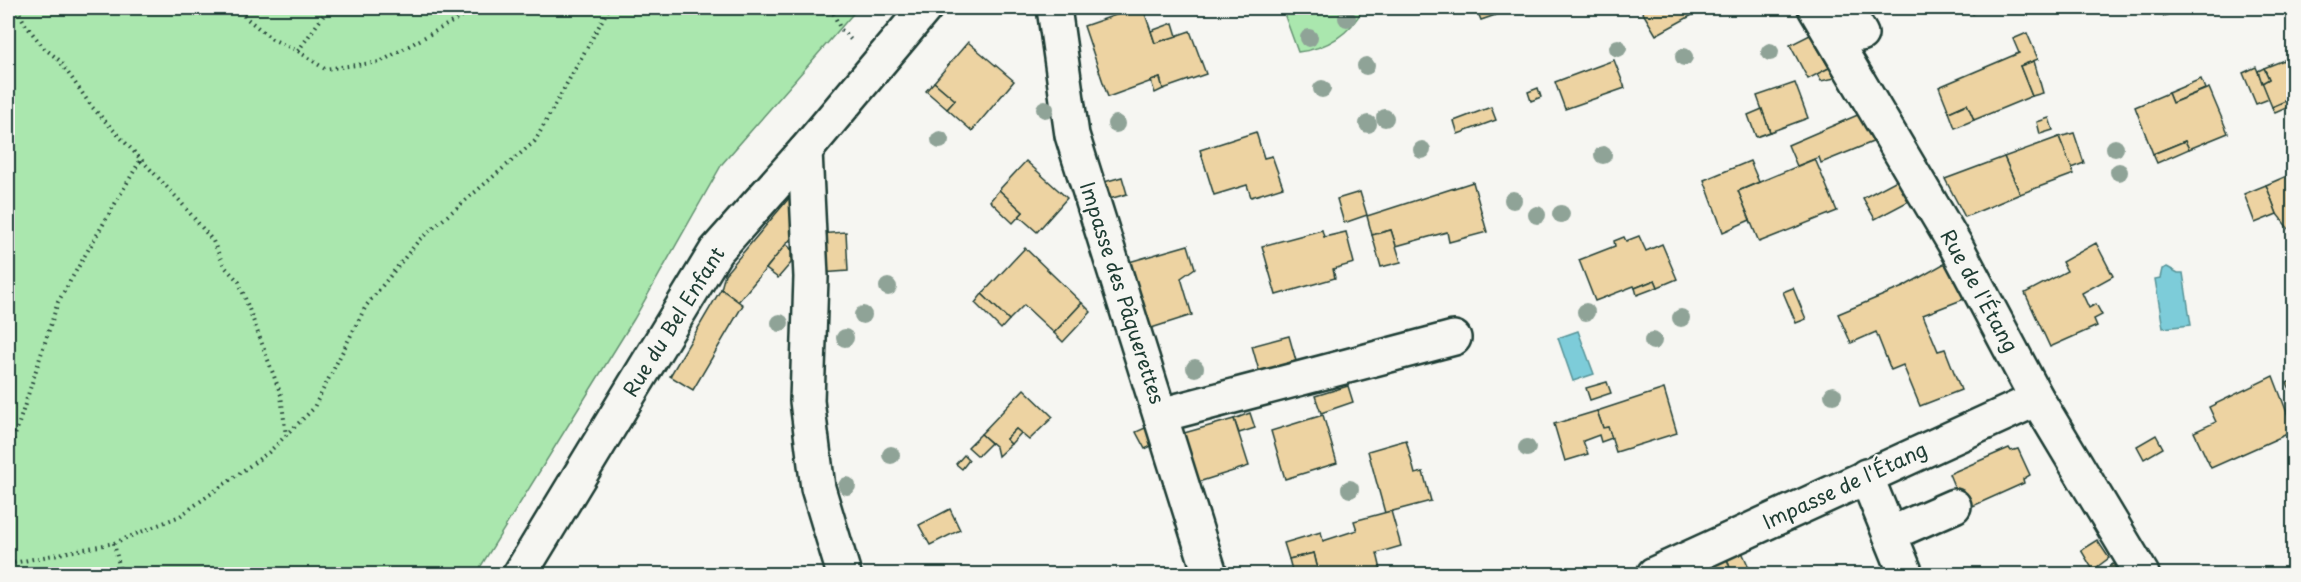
<svg xmlns="http://www.w3.org/2000/svg" width="2301" height="582" font-family="'Playpen Sans',sans-serif">
	<style>
		.green { fill: #aae7ae; stroke: #649271; stroke-width: 1.5 }
		.water { fill: #7dccd9; stroke: #579397; stroke-width: 1.5 }
		.building { fill: #edd3a2; stroke: #1f3d34; stroke-width: 1.5 }
		.lines { fill: none; stroke-linecap: round; stroke-linejoin: round }
		.minor-casing { stroke: #1f3d34; stroke-width: 38 }
		.path { stroke: #1f3d34; stroke-width: 4; stroke-dasharray: 1.5 4.5; stroke-linecap: butt }
		.minor { stroke: #f6f6f2; stroke-width: 33 }
		.tree { fill: #8fa397 }
		.labels { text-anchor: middle; stroke-width: 4.5; stroke-linejoin: round; paint-order: stroke }
		.street-label { font-size: 20px; fill: #1f3d34; stroke: #f6f6f2 }
	</style>
	<rect width="100%" height="100%" fill="#f6f6f2"/>
	<filter id="ink" filterUnits="userSpaceOnUse"><feTurbulence type="fractalNoise" baseFrequency=".0167" numOctaves="2"/><feDisplacementMap in="SourceGraphic" scale="12" xChannelSelector="R" yChannelSelector="G"/><feConvolveMatrix kernelMatrix="1 2 1 2 8 2 1 2 1" color-interpolation-filters="sRGB"/></filter>
	<g filter="url(#ink)">
		<g class="green">
			<polygon points="8,8 858,8 722,164 634,319 476,574 8,574"/>
			<path d="M1282 8H1363C1351 34 1326 49 1298 52Z"/>
		</g>
		<g class="water">
			<polygon points="2167,267 2178,273 2183,273 2191,325 2163,328 2155,279 2160,278 2162,269"/>
			<polygon points="1578,331 1594,374 1573,381 1558,338"/>
		</g>
		<g class="building">
			<polygon points="1136,8 1143,8 1155,43 1190,31 1206,74 1163,89 1160,78 1108,97 1084,26"/>
			<polygon points="1476,8 1516,8 1481,20"/>
			<polygon points="1640,8 1705,8 1656,35"/>
			<polygon points="1968,8 1982,8 1973,14"/>
			<polygon points="2159,8 2184,8 2164,16"/>
			<polygon points="1173,23 1177,36 1155,43 1151,31"/>
			<polygon points="2027,33 2038,59 2020,66 2032,96 1974,120 1967,104 1949,112 1939,87 2019,53 2013,39"/>
			<polygon points="1810,35 1829,68 1808,79 1790,45"/>
			<polygon points="968,42 1014,81 972,131 947,109 955,100 934,82"/>
			<polygon points="2294,56 2294,105 2290,99 2272,107 2262,83 2269,79 2264,68"/>
			<polygon points="1614,60 1625,88 1565,109 1555,82"/>
			<polygon points="2034,61 2043,93 2032,96 2020,66"/>
			<polygon points="2256,67 2269,99 2256,104 2243,73"/>
			<polygon points="1829,68 1835,78 1821,81 1817,74"/>
			<polygon points="2264,68 2269,79 2262,83 2258,71"/>
			<polygon points="1160,78 1163,89 1155,93 1151,81"/>
			<polygon points="2201,79 2205,89 2172,103 2168,93"/>
			<polygon points="934,82 955,100 947,109 926,91"/>
			<polygon points="1795,83 1808,118 1770,132 1757,96"/>
			<polygon points="1538,88 1541,97 1531,101 1528,92"/>
			<polygon points="2209,88 2228,133 2189,149 2185,141 2153,154 2135,107 2168,93 2172,103"/>
			<polygon points="2290,99 2293,105 2275,113 2272,107"/>
			<polygon points="1967,104 1974,120 1955,128 1949,112"/>
			<polygon points="1491,107 1496,120 1458,134 1454,121"/>
			<polygon points="1762,109 1770,132 1756,137 1748,115"/>
			<polygon points="1860,114 1875,141 1821,163 1819,157 1797,166 1788,145"/>
			<polygon points="2049,118 2053,130 2040,134 2037,122"/>
			<polygon points="1256,132 1264,158 1272,156 1283,187 1251,197 1247,185 1214,195 1200,150"/>
			<polygon points="2074,133 2084,163 2071,168 2059,137"/>
			<polygon points="2059,137 2074,174 2020,194 2004,157"/>
			<polygon points="2185,141 2189,149 2157,163 2153,154"/>
			<polygon points="2004,157 2020,194 1965,217 1945,179"/>
			<polygon points="1815,159 1837,211 1759,242 1738,191"/>
			<polygon points="1026,161 1067,198 1037,232 1019,216 1023,212 999,190"/>
			<polygon points="1750,161 1759,182 1738,191 1750,220 1723,232 1704,180"/>
			<polygon points="2294,173 2294,236 2277,214 2266,185"/>
			<polygon points="1122,177 1127,194 1102,201 1097,184"/>
			<polygon points="1897,180 1909,201 1875,219 1863,198"/>
			<polygon points="1473,182 1487,232 1449,242 1447,232 1396,246 1391,230 1372,235 1367,216"/>
			<polygon points="2266,185 2277,214 2255,223 2244,194"/>
			<polygon points="999,190 1023,212 1013,223 990,201"/>
			<polygon points="1360,192 1367,215 1344,223 1337,199"/>
			<polygon points="790,197 796,202 799,229 738,302 721,289 725,274"/>
			<polygon points="1322,230 1324,237 1346,232 1354,263 1333,269 1335,278 1276,295 1262,246"/>
			<polygon points="1391,230 1401,262 1381,267 1372,235"/>
			<polygon points="846,232 848,271 821,273 818,234"/>
			<polygon points="1639,236 1646,251 1662,244 1677,279 1658,287 1655,280 1635,288 1634,286 1595,301 1579,260 1615,246 1614,241 1624,237 1626,241"/>
			<polygon points="2096,243 2113,276 2082,293 2089,308 2096,304 2102,315 2094,319 2097,326 2050,347 2025,293 2067,271 2062,262"/>
			<polygon points="786,244 791,249 791,263 778,278 766,269"/>
			<polygon points="1188,245 1195,268 1181,278 1192,315 1142,331 1122,264"/>
			<polygon points="1025,248 1082,303 1054,333 1024,305 1009,320 982,294"/>
			<polygon points="1945,263 1964,299 1923,315 1938,351 1945,349 1961,390 1920,406 1903,365 1891,370 1876,332 1851,343 1838,314 1903,287"/>
			<polygon points="1655,280 1658,287 1637,295 1635,288"/>
			<polygon points="1793,288 1806,319 1796,323 1783,292"/>
			<polygon points="721,289 743,305 693,390 670,376"/>
			<polygon points="982,294 1009,320 1001,329 975,303"/>
			<polygon points="1082,303 1091,312 1063,342 1054,333"/>
			<polygon points="1289,336 1298,368 1261,378 1252,346"/>
			<polygon points="2273,376 2294,431 2211,468 2194,432 2216,422 2209,407"/>
			<polygon points="2294,380 2294,397 2287,383"/>
			<polygon points="1607,382 1611,393 1590,400 1586,388"/>
			<polygon points="1348,386 1353,402 1321,413 1315,396"/>
			<polygon points="1024,389 1053,417 1029,440 1016,429 1006,439 1011,444 998,456 996,447 981,434"/>
			<polygon points="1664,389 1677,433 1616,452 1608,427 1603,428 1597,411"/>
			<polygon points="1597,411 1603,428 1608,427 1612,438 1601,442 1599,435 1583,441 1588,454 1565,461 1554,424"/>
			<polygon points="1250,413 1255,428 1239,433 1234,419"/>
			<polygon points="1323,415 1337,463 1285,479 1271,431"/>
			<polygon points="1234,419 1249,466 1192,484 1177,435"/>
			<polygon points="1154,424 1159,442 1145,449 1136,432"/>
			<polygon points="1016,429 1021,433 1011,444 1006,439"/>
			<polygon points="981,434 991,443 978,456 968,447"/>
			<polygon points="2156,435 2163,448 2144,459 2137,446"/>
			<polygon points="1406,440 1415,474 1423,472 1431,501 1385,513 1368,451"/>
			<polygon points="2009,448 2011,451 2018,449 2030,475 2023,479 2024,483 1964,510 1949,474"/>
			<polygon points="964,455 969,460 962,469 956,464"/>
			<polygon points="950,509 960,530 930,545 919,525"/>
			<polygon points="1391,511 1401,546 1377,553 1382,574 1319,574 1314,553 1289,559 1284,543 1321,532 1323,541 1357,530 1354,521"/>
			<polygon points="2097,540 2109,558 2093,570 2081,550"/>
			<polygon points="1742,552 1752,574 1732,574 1727,559"/>
			<polygon points="1314,553 1319,574 1293,574 1289,559"/>
			<polygon points="1727,559 1732,574 1700,574 1698,571"/>
			<polygon points="2113,564 2120,574 2097,574"/>
		</g>
		<g class="lines">
			<defs>
				<g id="minor">
					<polyline points="1054,8 1072,135 1210,574"/>
					<polyline points="1815,8 1956,246 2037,399 2142,574"/>
					<polyline points="1846,8 1861,34"/>
					<polyline points="805,151 811,277 807,401 818,488 844,574"/>
					<polyline points="1161,415 1454,338"/>
					<polyline points="1866,476 1906,574"/>
					<polyline points="1890,534 1954,506"/>
					<polyline points="520,574 716,251 805,151 925,8"/>
					<polyline points="1654,574 2037,399"/>
				</g>
			</defs>
			<use href="#minor" class="minor-casing"/>
			<g class="path">
				<polyline points="17,8 25,24 44,48 59,60 92,107 179,200 213,241 224,266 239,282 281,395 286,436"/>
				<polyline points="234,8 272,39 298,51 325,69 380,62 477,8"/>
				<polyline points="831,8 840,28 853,42"/>
				<polyline points="464,15 467,8"/>
				<polyline points="298,51 329,8"/>
				<polyline points="8,457 58,302 141,159"/>
				<polyline points="114,543 121,574"/>
				<polyline points="8,564 114,543 180,516 269,452 313,409 366,306 419,240 535,141 609,8"/>
			</g>
			<use href="#minor" class="minor"/>
		</g>
		<g class="tree">
			<circle cx="1347" cy="18" r="9"/>
			<circle cx="1309" cy="38" r="9"/>
			<circle cx="1618" cy="48" r="9"/>
			<circle cx="1770" cy="52" r="9"/>
			<circle cx="1684" cy="57" r="9"/>
			<circle cx="1366" cy="66" r="9"/>
			<circle cx="1322" cy="89" r="9"/>
			<circle cx="1045" cy="109" r="9"/>
			<circle cx="1385" cy="118" r="9"/>
			<circle cx="1116" cy="124" r="9"/>
			<circle cx="1368" cy="124" r="9"/>
			<circle cx="940" cy="140" r="9"/>
			<circle cx="2115" cy="148" r="9"/>
			<circle cx="1422" cy="150" r="9"/>
			<circle cx="1603" cy="155" r="9"/>
			<circle cx="2119" cy="172" r="9"/>
			<circle cx="1513" cy="200" r="9"/>
			<circle cx="1561" cy="214" r="9"/>
			<circle cx="1537" cy="215" r="9"/>
			<circle cx="888" cy="287" r="9"/>
			<circle cx="1586" cy="312" r="9"/>
			<circle cx="863" cy="315" r="9"/>
			<circle cx="1681" cy="318" r="9"/>
			<circle cx="780" cy="323" r="9"/>
			<circle cx="845" cy="338" r="9"/>
			<circle cx="1653" cy="341" r="9"/>
			<circle cx="1195" cy="368" r="9"/>
			<circle cx="1833" cy="395" r="9"/>
			<circle cx="1527" cy="448" r="9"/>
			<circle cx="891" cy="455" r="9"/>
			<circle cx="847" cy="486" r="9"/>
			<circle cx="1350" cy="489" r="9"/>
		</g>
	</g>
	<g class="labels">
		<g class="street-label">
			<text transform="translate(1979 291) rotate(61)" y="7">Rue de l'Étang</text>
			<text transform="translate(1122 293) rotate(72)" y="7">Impasse des Pâquerettes</text>
			<text transform="translate(674 322) rotate(-58)" y="7">Rue du Bel Enfant</text>
			<text transform="translate(1845 486) rotate(-25)" y="7">Impasse de l'Étang</text>
		</g>
	</g>
	<rect width="2301" height="582" fill="none" stroke="#f6f6f2" stroke-width="30"/>
	<rect x="15" y="15" width="2271" height="552" fill="none" stroke="#1f3d34" stroke-width="2" filter="url(#ink)"/>
</svg>
